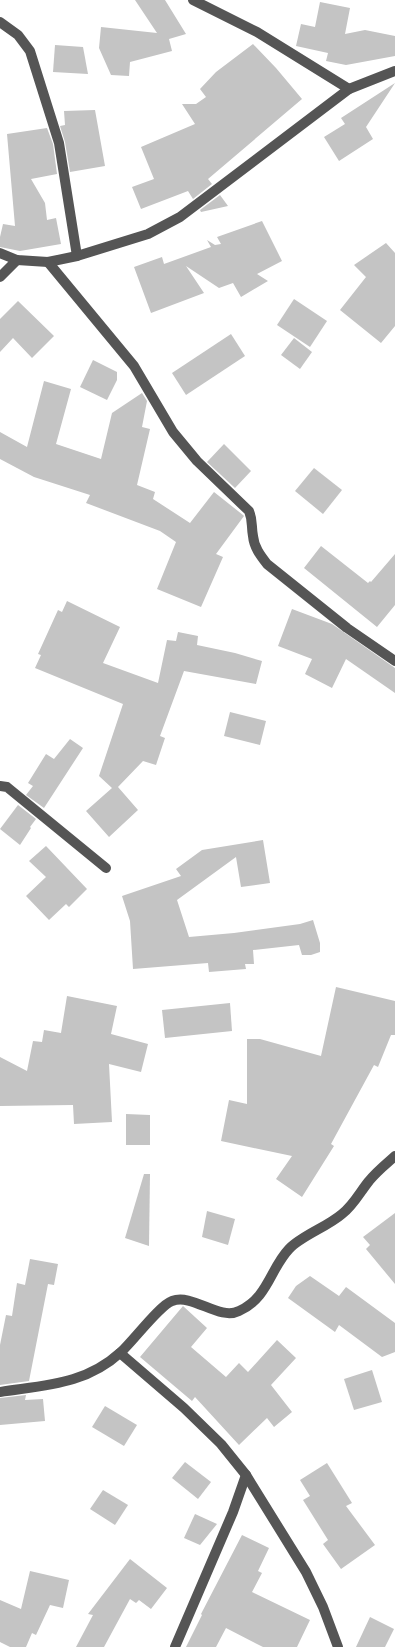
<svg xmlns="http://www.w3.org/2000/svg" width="395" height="1647" font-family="'PT Sans Narrow',sans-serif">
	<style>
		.building { fill: #c4c4c4 }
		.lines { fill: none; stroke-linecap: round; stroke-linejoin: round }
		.minor { stroke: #555; stroke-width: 10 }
	</style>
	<rect width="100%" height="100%" fill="#fff"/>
	<g class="building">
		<polygon points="135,0 165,0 186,34 169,39 172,51 130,62 129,76 111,75 99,48 101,27 157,33"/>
		<polygon points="320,2 350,8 345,34 365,30 395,36 395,56 346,65 326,61 328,53 296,46 301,24 315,27"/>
		<polygon points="253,44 276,68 302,99 208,179 212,184 193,199 188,191 141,209 132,187 154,179 141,147 195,124 182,104 196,104 206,97 200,89 216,72"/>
		<polygon points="55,45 83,47 88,74 53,72"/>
		<polygon points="395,83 366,127 373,139 339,161 324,137 345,124 341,118"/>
		<polygon points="95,110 105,166 70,172 65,142 60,126 65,125 64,111"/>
		<polygon points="47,128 53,144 57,174 31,179 45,203 47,220 56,218 61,244 20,251 0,247 0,237 3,224 15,226 7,134"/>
		<polygon points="220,195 228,206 201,212 200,210"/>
		<polygon points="262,221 282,261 257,274 268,281 241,297 233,283 219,288 186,266 204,293 151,313 134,267 162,257 164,264 211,247 207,240 215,245 221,244 217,237"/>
		<polygon points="386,243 395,253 395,326 381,343 340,310 366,277 354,265"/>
		<polygon points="294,299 327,321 310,347 277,325"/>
		<polygon points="18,301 54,336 32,358 13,338 0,352 0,319"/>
		<polygon points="231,334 245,356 186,395 172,373"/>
		<polygon points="294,338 312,352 300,369 281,355"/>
		<polygon points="93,360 117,372 117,380 107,400 80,387"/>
		<polygon points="44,381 71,389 56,444 101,459 112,413 142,393 147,401 142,427 150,429 137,485 155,492 153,499 190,523 214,492 243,515 244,516 216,554 223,557 201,607 157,589 176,542 160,531 86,503 90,495 34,477 0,459 0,432 27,447"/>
		<polygon points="224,444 251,471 235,488 207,462"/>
		<polygon points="314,468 342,490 323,514 295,491"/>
		<polygon points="321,546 368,583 370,581 371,582 395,554 395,605 377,627 304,568"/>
		<polygon points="67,601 120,627 103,663 158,683 167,640 176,641 178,632 198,636 197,645 235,653 262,661 256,684 184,671 160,736 165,738 156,765 143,761 118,787 138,810 109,837 86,811 112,788 99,776 123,704 35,668 41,655 38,654 58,610 62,612"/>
		<polygon points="292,609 332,624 395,668 395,693 346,659 332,688 305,674 312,659 278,646"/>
		<polygon points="230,712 266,721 260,745 224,736"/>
		<polygon points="70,739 83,748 44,808 26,795 33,786 28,783 46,754 54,759"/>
		<polygon points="18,805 36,819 30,827 31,828 20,845 0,829"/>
		<polygon points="263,840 270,883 241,887 236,857 177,900 189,937 234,933 300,924 313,920 320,943 320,952 311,955 302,955 299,945 253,950 254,964 245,964 246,969 209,972 208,963 133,969 130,921 122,896 181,876 176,869 202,850"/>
		<polygon points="46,846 87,889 69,907 66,904 49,920 26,896 46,877 29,861"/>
		<polygon points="336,987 395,1001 395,1035 391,1035 378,1067 374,1065 331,1144 334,1146 302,1197 276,1179 292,1156 221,1141 229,1100 247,1104 247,1039 260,1039 321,1056"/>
		<polygon points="67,996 117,1006 111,1034 148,1044 141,1072 109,1064 112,1122 74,1124 73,1105 0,1106 0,1057 27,1071 33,1041 42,1042 44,1030 61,1033"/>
		<polygon points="230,1003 232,1031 165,1038 162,1010"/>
		<polygon points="126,1114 150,1115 150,1145 126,1145"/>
		<polygon points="144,1174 150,1174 149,1246 125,1238"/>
		<polygon points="207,1211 235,1219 228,1245 202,1237"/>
		<polygon points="395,1213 395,1284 366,1249 370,1245 363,1237"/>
		<polygon points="30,1259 58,1264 54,1285 48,1284 29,1381 0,1385 0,1345 6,1315 12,1316 17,1283 25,1285"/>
		<polygon points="310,1276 339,1296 346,1287 395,1323 395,1352 382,1357 339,1325 335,1332 288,1298 296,1286"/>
		<polygon points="183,1306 207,1328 191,1347 226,1377 239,1363 248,1372 277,1340 296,1358 271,1385 292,1412 274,1427 267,1418 239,1445 195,1397 192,1401 140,1357"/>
		<polygon points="372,1370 382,1402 354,1410 344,1379"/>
		<polygon points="26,1395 25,1400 43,1399 45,1421 0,1425 0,1398"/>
		<polygon points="105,1406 137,1425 124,1446 92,1427"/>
		<polygon points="185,1462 211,1482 198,1499 172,1478"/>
		<polygon points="327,1463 352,1503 346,1506 375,1545 341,1569 323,1544 328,1540 303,1500 310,1496 300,1480"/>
		<polygon points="103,1490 128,1505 115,1525 90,1509"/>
		<polygon points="195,1514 217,1524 200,1545 184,1538"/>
		<polygon points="242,1535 269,1548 258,1571 262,1573 252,1592 310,1620 297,1647 263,1647 226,1628 216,1647 186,1647 202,1615 201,1614"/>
		<polygon points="130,1559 167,1588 151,1609 139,1600 136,1603 130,1599 104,1647 76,1647 93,1615 88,1614"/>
		<polygon points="30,1571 69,1580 63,1608 50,1605 36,1635 32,1633 26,1647 10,1647 0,1642 0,1600 21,1609"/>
		<polygon points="370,1617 394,1629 385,1647 356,1647"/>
	</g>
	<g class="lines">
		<g class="minor">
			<polyline points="193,0 257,32 349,89"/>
			<polyline points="0,22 18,35 30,51 59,143 77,256"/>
			<polyline points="0,253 17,260 48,262 77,256 148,234 180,217 349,89 395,71"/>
			<path d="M48 262 134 366 173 432 197 461 249 511C253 521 251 525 253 536 254 547 260 555 267 564L347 628 395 661"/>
			<polyline points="0,277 17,260"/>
			<polyline points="0,786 7,787 106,868"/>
			<polyline points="120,1353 184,1408 221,1444 246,1475 306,1572 323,1607 338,1647"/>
			<path d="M0 1392C45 1385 85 1385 121 1352 133 1341 160 1305 172 1301 193 1293 219 1321 239 1311 268 1298 270 1269 289 1249 301 1236 327 1227 342 1214 353 1206 360 1192 369 1181 376 1172 386 1164 395 1156"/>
			<polyline points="175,1647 233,1512 246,1475"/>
		</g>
	</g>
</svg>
